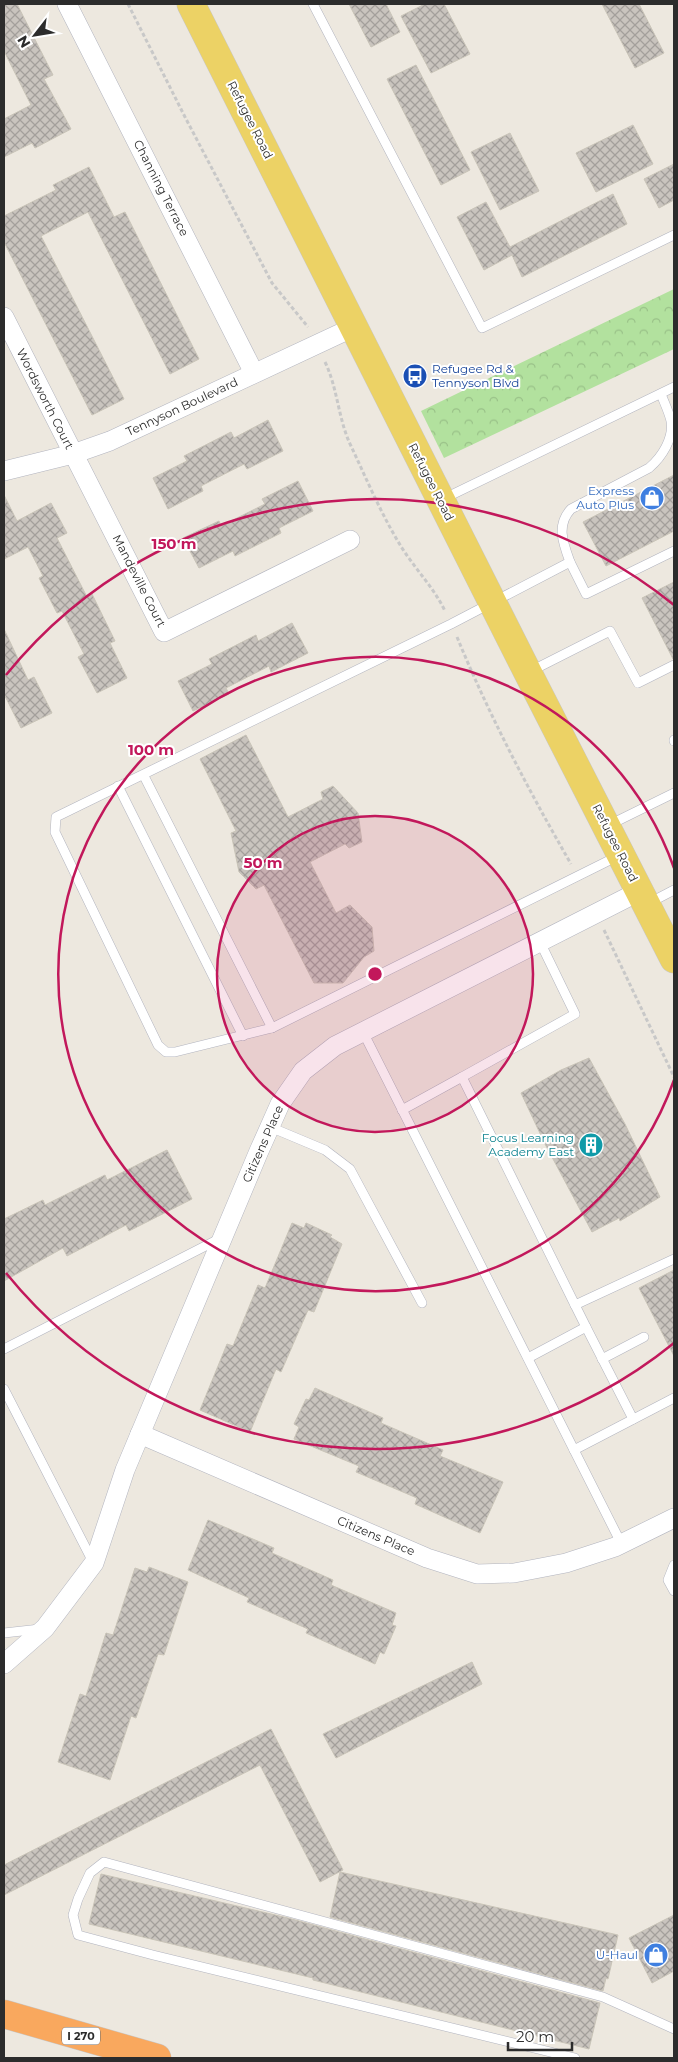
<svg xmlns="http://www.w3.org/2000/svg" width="678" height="2062" font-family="Montserrat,sans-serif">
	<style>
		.forest { fill: url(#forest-crowns) }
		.building { fill: url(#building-cross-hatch); stroke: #c9c4b8 }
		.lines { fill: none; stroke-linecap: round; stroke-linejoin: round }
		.lane-casing { stroke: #b2b4bf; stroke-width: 10 }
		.street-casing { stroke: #b2b4bf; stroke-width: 20 }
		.primary-casing { stroke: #c8c8c8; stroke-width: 29 }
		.highway-casing { stroke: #c8c8c8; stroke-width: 29 }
		.path { stroke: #c8c8c8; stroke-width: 3; stroke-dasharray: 4 2.5; stroke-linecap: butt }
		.lane { stroke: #fff; stroke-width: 9 }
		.street { stroke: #fff; stroke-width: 19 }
		.primary { stroke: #ecd265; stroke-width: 28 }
		.highway { stroke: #f9a85e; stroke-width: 28 }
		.ring { fill: none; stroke: #c2185b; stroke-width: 2.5 }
		.labels { text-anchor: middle; stroke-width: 4; stroke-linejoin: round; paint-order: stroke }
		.shield { fill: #fff; stroke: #6b6b6b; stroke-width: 1 }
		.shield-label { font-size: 11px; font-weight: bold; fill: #2c2c2c }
		.street-label { font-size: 12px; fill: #2c2c2c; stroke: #fff }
		.transit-label { font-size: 12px; fill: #164399; stroke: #fff; text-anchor: start }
		.shop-label { font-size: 12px; fill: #366cbe; stroke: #fff; text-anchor: end }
		.culture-label { font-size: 12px; fill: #0d838f; stroke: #fff; text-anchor: end }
		.centre { fill: #c2185b; stroke: #fff; stroke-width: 2.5 }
		.ring-label { font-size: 15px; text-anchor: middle; font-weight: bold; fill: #c2185b; stroke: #fff; stroke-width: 4; stroke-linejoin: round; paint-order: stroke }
	</style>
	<defs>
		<pattern id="forest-crowns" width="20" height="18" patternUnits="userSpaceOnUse" patternTransform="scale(1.25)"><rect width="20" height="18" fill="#b2e19e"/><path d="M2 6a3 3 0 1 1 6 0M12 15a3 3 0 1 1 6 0" fill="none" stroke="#99c188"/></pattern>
		<pattern id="building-cross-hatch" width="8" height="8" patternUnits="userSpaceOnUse" patternTransform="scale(1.25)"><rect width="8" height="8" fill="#c9c4be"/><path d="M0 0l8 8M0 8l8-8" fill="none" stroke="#a39f9b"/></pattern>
	</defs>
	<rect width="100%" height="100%" fill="#ede8df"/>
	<polygon class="forest" points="674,289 674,349 444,458 421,411"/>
	<g class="building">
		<polygon points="4,4 17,4 53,75 44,79 71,129 35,148 32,143 4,157 4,119 31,105 4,51"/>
		<polygon points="349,4 386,4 400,32 371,47"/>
		<polygon points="425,4 444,4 470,54 431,73 401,16"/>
		<polygon points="602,4 639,4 664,53 635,68"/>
		<polygon points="416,65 470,170 441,185 387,79"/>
		<polygon points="633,125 653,164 596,192 576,153"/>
		<polygon points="510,133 539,191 500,210 471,152"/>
		<polygon points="674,164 674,200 659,208 644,179"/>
		<polygon points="89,167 114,217 125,212 199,359 170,374 88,212 41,236 124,399 92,415 4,242 4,216 56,190 53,185"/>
		<polygon points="613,194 627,224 522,277 512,255 484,270 457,217 486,202 510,247"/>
		<polygon points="268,420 283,451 247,469 244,464 201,486 203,491 168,509 153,478 187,461 184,456 231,432 234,438"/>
		<polygon points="674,475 674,531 606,566 583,522"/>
		<polygon points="298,481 313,511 279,528 281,533 235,556 233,551 199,568 183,538 219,521 221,526 265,504 262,499"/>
		<polygon points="4,495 17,521 51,503 67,533 57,538 87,597 92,594 115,641 110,643 127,678 97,693 78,657 84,654 62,611 57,613 39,578 43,576 28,547 4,559"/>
		<polygon points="674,582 674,659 673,659 642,598"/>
		<polygon points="292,623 308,653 271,672 269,666 226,688 229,694 193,711 178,681 212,664 209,659 256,635 258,641"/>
		<polygon points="4,629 28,680 34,677 52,713 21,728 4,694"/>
		<polygon points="246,735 288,817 323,799 321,792 333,786 358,813 362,842 349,848 345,844 310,862 336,913 350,905 372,927 374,951 364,957 343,983 314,983 264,885 256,889 239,872 231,833 236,831 200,759"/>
		<polygon points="589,1058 625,1124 660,1197 620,1221 619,1218 592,1232 545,1144 521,1093 561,1070"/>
		<polygon points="167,1150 192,1199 129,1231 126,1225 67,1256 63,1248 4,1281 4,1219 43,1200 45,1205 105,1175 107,1180"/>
		<polygon points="292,1223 304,1228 306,1223 332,1235 330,1237 342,1244 314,1312 308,1310 281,1372 276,1369 250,1432 200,1410 227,1344 233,1346 258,1285 265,1288"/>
		<polygon points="674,1270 674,1356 639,1288"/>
		<polygon points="315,1388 383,1418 381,1423 443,1450 440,1456 503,1482 480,1533 415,1504 417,1498 356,1472 359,1466 294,1439 299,1427 294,1424 306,1399 309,1400"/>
		<polygon points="208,1520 274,1548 272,1553 333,1580 331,1585 396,1613 392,1625 396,1626 384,1654 380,1652 375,1664 306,1633 308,1629 247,1602 249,1598 188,1570"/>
		<polygon points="149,1567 188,1582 164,1655 158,1654 136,1718 131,1716 110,1780 58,1762 80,1694 86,1696 106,1633 113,1635 135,1568 147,1572"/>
		<polygon points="472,1662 482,1684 336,1758 323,1734"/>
		<polygon points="271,1729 343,1870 320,1882 260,1765 4,1895 4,1865"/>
		<polygon points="340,1872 618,1935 608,1979 606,1978 603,1991 330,1917"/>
		<polygon points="101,1874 288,1918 600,2003 589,2049 313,1980 313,1978 89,1924"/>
		<polygon points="674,1915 674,1971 652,1983 629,1938"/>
	</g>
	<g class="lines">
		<defs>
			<g id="lane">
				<polyline points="313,4 482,328 674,235"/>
				<polyline points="443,499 674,387"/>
				<path d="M570 562C563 543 556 525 571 509L649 468C662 457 674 438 671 421 669 412 664 402 661 394"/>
				<polyline points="529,672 610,631 638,683 674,665"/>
				<polyline points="674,740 674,741"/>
				<polyline points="144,776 272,1028 618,856"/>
				<polyline points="118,786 243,1036"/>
				<polyline points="609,825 674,793"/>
				<polyline points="649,903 674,890"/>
				<polyline points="540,942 575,1014 462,1077 575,1305 674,1259"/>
				<polyline points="272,1028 175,1052 166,1052 158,1045 55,832 56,817 451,624 570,562 586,594 674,551"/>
				<polyline points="363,1032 621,1543"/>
				<polyline points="402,1110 462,1077"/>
				<polyline points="270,1127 325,1150 350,1169 422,1303"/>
				<polyline points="575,1305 586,1327"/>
				<polyline points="4,1349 221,1238"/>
				<polyline points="528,1358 586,1327 633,1419"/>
				<polyline points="602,1359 644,1337"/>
				<polyline points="4,1389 93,1562"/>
				<polyline points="574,1450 674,1398"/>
				<polyline points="674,1565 668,1580 674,1591"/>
				<polyline points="4,1633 40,1629"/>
				<polyline points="575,2058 153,1955 78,1935 73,1915 78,1899 90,1873 104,1862 603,1997 674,2029"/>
			</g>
			<g id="street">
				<polyline points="67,4 254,373"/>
				<polyline points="4,317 164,632 350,540"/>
				<polyline points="4,471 73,454 110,441 354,327"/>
				<polyline points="140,1434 427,1558 477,1574 514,1573 566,1563 615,1547 674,1518"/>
				<polyline points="4,1664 45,1628 94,1563 125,1470 259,1151 280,1104 303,1071 335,1046 640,891"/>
			</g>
			<polyline id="primary" points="191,4 528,673 674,959"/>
			<polyline id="highway" points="4,2014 157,2058"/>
		</defs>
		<use href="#lane" class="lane-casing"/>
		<use href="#street" class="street-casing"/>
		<use href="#primary" class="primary-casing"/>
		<use href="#highway" class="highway-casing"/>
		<g class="path">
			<polyline points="128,4 185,117 272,283 308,327"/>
			<path d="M325 362C338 389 338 419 351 446 367 480 382 516 402 548 416 570 434 588 445 611"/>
			<path d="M457 637C489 715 529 791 571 864"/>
			<polyline points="604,930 674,1077"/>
		</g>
		<use href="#lane" class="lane"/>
		<use href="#street" class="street"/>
		<use href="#primary" class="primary"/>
		<use href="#highway" class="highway"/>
	</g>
	<circle cx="375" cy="974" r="158" fill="#c2185b" fill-opacity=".12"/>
	<g class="ring">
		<circle cx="375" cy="974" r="158"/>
		<path d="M674 1080A317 317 0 1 1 674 868"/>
		<path d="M674 1343A475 475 0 0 1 6 1273M6 675A475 475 0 0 1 674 605"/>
	</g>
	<defs>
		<symbol id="bus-disc" viewBox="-11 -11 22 22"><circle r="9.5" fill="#1a4fb4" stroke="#fff"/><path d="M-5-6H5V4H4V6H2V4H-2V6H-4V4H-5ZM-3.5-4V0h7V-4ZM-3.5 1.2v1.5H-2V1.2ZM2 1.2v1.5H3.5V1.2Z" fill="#fff"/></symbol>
		<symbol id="shop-disc" viewBox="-11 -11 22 22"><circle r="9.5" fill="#3f7fe0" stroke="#fff"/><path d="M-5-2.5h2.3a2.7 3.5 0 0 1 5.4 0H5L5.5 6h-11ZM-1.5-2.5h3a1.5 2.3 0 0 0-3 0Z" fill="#fff"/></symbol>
		<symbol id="building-disc" viewBox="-11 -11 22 22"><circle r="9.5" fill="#0f9aa8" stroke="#fff"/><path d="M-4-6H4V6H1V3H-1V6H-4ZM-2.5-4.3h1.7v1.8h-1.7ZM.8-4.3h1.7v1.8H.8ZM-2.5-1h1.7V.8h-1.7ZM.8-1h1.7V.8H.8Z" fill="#fff"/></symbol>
	</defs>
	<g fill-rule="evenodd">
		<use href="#bus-disc" x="401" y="362" width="28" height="28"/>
		<use href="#shop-disc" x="638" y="484" width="28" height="28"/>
		<use href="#building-disc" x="577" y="1131" width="28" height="28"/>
		<use href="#shop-disc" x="642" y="1941" width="28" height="28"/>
	</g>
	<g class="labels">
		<rect class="shield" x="62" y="2027.5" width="38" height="17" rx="4"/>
		<g class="shield-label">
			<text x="81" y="2040">I 270</text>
		</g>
		<g class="street-label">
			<text transform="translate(250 120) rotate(63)" y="4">Refugee Road</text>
			<text transform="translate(161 188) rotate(63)" y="4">Channing Terrace</text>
			<text transform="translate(45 399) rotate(63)" y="4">Wordsworth Court</text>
			<text transform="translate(182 407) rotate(-25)" y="4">Tennyson Boulevard</text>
			<text transform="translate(431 482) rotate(63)" y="4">Refugee Road</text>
			<text transform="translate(139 581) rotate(63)" y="4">Mandeville Court</text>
			<text transform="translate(615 843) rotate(63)" y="4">Refugee Road</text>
			<text transform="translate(263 1144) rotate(-66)" y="4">Citizens Place</text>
			<text transform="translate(376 1536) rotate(23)" y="4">Citizens Place</text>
		</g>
		<g class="transit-label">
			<text x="432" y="373">Refugee Rd &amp;<tspan x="432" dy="14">Tennyson Blvd</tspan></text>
		</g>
		<g class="shop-label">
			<text x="634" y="495">Express<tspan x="634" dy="14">Auto Plus</tspan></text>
			<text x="638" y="1959">U-Haul</text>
		</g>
		<g class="culture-label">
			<text x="574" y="1142">Focus Learning<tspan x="574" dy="14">Academy East</tspan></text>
		</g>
	</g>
	<circle cx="375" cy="974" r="8" class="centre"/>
	<g class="ring-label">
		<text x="174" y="549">150 m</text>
		<text x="151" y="755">100 m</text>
		<text x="263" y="868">50 m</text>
	</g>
	<rect width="678" height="2062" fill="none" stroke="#2c2c2c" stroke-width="10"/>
	<g transform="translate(35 35) rotate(239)" stroke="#ffffff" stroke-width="4" paint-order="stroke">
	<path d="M0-4L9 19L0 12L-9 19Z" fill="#2c2c2c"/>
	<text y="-8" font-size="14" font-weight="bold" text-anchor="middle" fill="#2c2c2c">N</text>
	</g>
	<path d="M508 2042v8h64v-8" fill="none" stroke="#2c2c2c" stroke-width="2.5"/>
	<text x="516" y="2042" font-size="15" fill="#2c2c2c" stroke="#ffffff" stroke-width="4" paint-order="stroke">20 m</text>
</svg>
